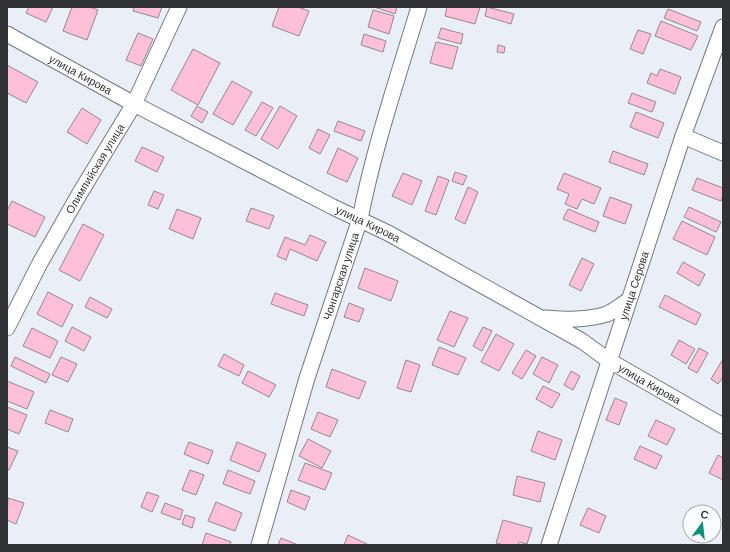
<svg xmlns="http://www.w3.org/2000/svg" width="730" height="552" font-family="'DM Sans',sans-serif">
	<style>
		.building { fill: #febfd8; stroke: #94898d }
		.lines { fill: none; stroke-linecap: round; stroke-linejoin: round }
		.minor-casing { stroke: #747880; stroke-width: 17 }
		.minor { stroke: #fff; stroke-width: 15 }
		.labels { text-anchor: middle; stroke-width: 4; stroke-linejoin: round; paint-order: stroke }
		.street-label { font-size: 11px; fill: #303235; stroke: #f9fbfe }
	</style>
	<rect width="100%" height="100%" fill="#e9eef7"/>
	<g class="building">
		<polygon points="29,7 53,7 46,22 26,13"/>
		<polygon points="72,7 90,7 98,10 87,40 63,31"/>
		<polygon points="134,7 162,7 158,18 133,11"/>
		<polygon points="279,7 298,7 309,11 299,36 272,26"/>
		<polygon points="374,7 397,7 395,14"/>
		<polygon points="447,7 480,7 475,24 445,16"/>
		<polygon points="487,7 514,14 511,24 485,16"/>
		<polygon points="668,9 701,22 697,31 664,18"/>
		<polygon points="373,10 394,16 389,34 368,27"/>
		<polygon points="661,21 698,36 691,50 655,36"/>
		<polygon points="441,28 463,34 461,44 438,38"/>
		<polygon points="638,30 651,34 643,54 630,49"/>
		<polygon points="138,33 153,39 141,66 126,60"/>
		<polygon points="364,34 386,41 383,52 361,45"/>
		<polygon points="436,42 458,47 452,69 430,63"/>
		<polygon points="498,45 505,47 504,53 497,52"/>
		<polygon points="193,49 220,63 198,105 171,90"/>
		<polygon points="7,65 38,82 26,103 7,93"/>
		<polygon points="660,69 681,77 675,94 647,83 651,73 657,76"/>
		<polygon points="232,81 252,92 233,125 213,114"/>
		<polygon points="632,93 656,102 652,112 628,103"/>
		<polygon points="262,102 273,108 256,136 245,130"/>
		<polygon points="197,106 208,112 202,123 191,116"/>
		<polygon points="280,106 297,116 278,149 261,139"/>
		<polygon points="82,108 101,120 87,144 67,132"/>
		<polygon points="636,112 664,123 658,138 630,127"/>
		<polygon points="338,121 365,131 361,141 334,131"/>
		<polygon points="318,129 330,135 320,154 309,148"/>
		<polygon points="142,147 164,157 157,172 135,161"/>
		<polygon points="338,148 358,158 347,182 327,173"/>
		<polygon points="613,151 648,164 644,175 609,162"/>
		<polygon points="455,172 467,176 463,185 452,181"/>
		<polygon points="403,173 422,181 412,205 392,196"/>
		<polygon points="564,173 601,188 594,204 582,199 577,209 565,204 569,194 557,189"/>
		<polygon points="438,176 449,180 436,215 425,211"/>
		<polygon points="697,178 723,188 723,196 721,201 692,190"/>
		<polygon points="468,187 478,192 465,224 455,219"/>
		<polygon points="154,191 164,195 158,209 148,205"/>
		<polygon points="610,197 632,205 625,224 603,216"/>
		<polygon points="12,201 45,217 35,237 7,224 7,211"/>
		<polygon points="689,207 721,222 716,232 684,217"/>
		<polygon points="251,208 274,216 269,229 246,221"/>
		<polygon points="177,209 201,218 193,239 169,229"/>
		<polygon points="568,209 599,222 595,232 563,219"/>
		<polygon points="682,221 715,237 707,255 673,239"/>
		<polygon points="83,224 104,235 80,281 59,270"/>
		<polygon points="310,235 326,242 317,261 290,249 286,260 277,256 285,237 305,245"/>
		<polygon points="582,258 594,264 581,291 569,285"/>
		<polygon points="683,262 705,274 699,286 677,273"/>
		<polygon points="365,268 398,281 391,301 358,288"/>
		<polygon points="48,292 73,305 62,327 37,314"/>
		<polygon points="275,293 308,305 304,316 271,304"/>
		<polygon points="665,295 701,314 696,325 659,307"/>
		<polygon points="90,297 112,309 107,318 85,307"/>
		<polygon points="349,303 364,309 359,322 344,317"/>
		<polygon points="450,311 468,318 454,347 437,340"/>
		<polygon points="72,327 91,337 84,351 65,341"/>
		<polygon points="483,327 492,331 482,351 473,346"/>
		<polygon points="32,328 58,341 50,358 23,346"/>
		<polygon points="496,334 514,344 499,371 481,362"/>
		<polygon points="679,340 695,349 686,364 671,355"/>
		<polygon points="439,347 466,358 458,375 432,365"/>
		<polygon points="699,348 708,353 697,373 688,368"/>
		<polygon points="526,350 536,356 522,379 512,373"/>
		<polygon points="224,354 244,365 239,376 218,366"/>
		<polygon points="15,357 50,374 46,383 11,366"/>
		<polygon points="61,357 77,364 68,382 52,375"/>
		<polygon points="542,357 558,365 549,383 533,374"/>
		<polygon points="723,359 723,377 718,384 711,379"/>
		<polygon points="406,360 420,365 411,392 397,388"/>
		<polygon points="332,369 366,382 359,399 326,387"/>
		<polygon points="248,371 276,385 269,397 242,383"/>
		<polygon points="571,371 580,376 573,390 564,385"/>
		<polygon points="7,381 34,392 27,409 7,401"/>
		<polygon points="543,386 560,394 552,408 536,399"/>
		<polygon points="615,398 627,403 619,425 606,420"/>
		<polygon points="7,407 27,415 19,434 7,429"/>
		<polygon points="50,410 73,419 68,432 45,423"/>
		<polygon points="318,412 338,420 330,437 311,429"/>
		<polygon points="656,420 675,429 667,445 648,436"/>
		<polygon points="538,431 562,440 555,460 531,451"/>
		<polygon points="308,439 331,451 322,468 299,456"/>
		<polygon points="189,442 213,451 208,464 184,454"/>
		<polygon points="237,442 266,454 259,472 230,460"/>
		<polygon points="640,446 662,456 656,469 634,459"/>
		<polygon points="7,447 18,451 9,470 7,469"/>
		<polygon points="718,455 723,458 723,480 709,473"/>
		<polygon points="305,463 332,473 325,490 298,480"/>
		<polygon points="190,470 204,475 196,495 182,490"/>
		<polygon points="228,470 255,481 250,494 223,484"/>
		<polygon points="517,476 545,483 540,502 513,495"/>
		<polygon points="291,490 310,497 305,510 287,502"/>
		<polygon points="147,492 159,496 152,512 141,507"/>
		<polygon points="8,498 24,503 16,524 7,520"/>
		<polygon points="216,502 242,513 235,531 208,521"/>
		<polygon points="165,503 183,510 180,520 161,513"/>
		<polygon points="588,508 606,516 599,533 580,525"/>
		<polygon points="185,515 195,518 192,528 182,524"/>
		<polygon points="503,520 532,528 527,544 519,542 518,545 504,545 496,543"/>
		<polygon points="206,533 231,542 230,545 202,545"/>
		<polygon points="348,535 367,544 366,545 344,545"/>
		<polygon points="281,538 298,545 278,545"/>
	</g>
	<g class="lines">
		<defs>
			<g id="minor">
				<path id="s1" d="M7 34 134 104 333 207 388 233 582 341 608 360 723 426"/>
				<polyline points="683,136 723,153"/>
				<path d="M545 318C563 320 589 320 607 314 614 311 621 305 628 301"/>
				<path id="s2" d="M7 328 40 263 80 193 134 104 179 7"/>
				<path id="s3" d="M259 545 307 378 360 219C374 147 398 77 419 7"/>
				<path id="s4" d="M549 545 683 136 723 27"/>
			</g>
		</defs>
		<use href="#minor" class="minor-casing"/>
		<use href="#minor" class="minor"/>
	</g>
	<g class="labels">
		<g class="street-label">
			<text dy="4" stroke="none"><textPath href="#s1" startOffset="84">улица Кирова</textPath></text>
			<text dy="4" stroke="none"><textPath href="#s2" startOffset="182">Олимпийская улица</textPath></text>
			<text dy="4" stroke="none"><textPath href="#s1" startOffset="408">улица Кирова</textPath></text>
			<text dy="4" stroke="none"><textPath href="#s3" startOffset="281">Чонгарская улица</textPath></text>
			<text dy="4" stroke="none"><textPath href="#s4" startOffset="273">улица Серова</textPath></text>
			<text dy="4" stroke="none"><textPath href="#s1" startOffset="732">улица Кирова</textPath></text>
		</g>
	</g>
	<rect width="730" height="552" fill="none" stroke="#303235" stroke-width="16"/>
	<g transform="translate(702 524) rotate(15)"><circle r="19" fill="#f9fbfe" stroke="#a9abae"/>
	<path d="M0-3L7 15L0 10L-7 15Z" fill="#0e9078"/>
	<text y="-6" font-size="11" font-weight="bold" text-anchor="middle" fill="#303235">С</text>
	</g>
</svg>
